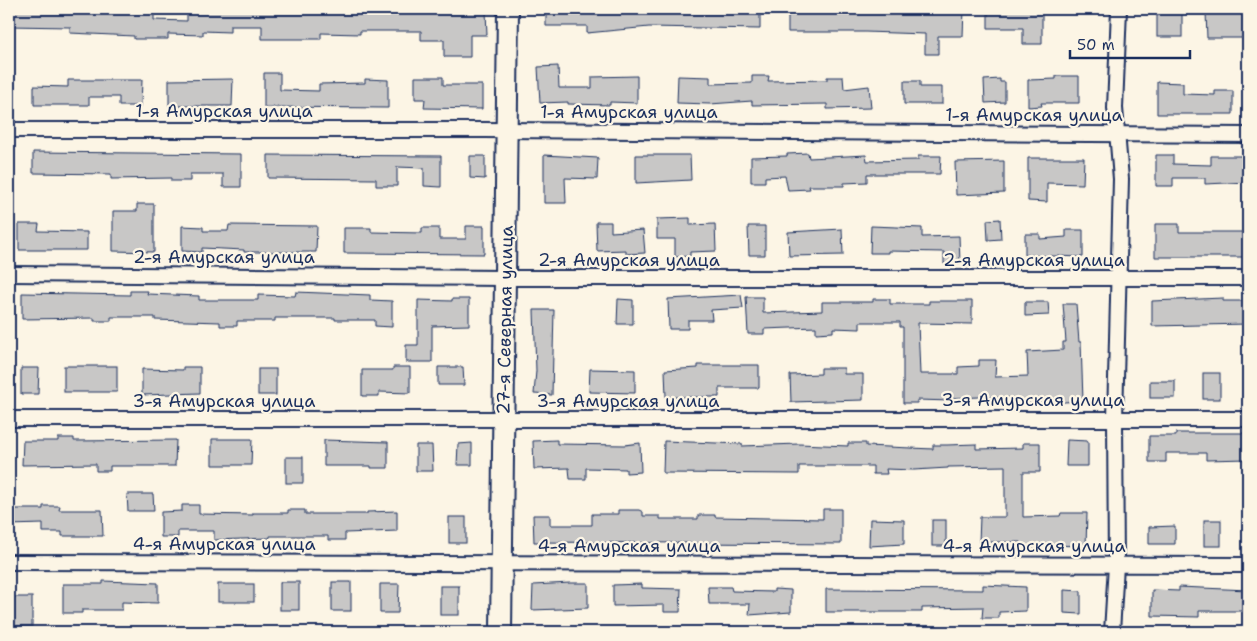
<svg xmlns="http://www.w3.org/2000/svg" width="1257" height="641" font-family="'Shantell Sans',sans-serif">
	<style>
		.building { fill: #c8c7c6; stroke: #1b2f5e }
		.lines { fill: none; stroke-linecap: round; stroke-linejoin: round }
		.street-casing { stroke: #1b2f5e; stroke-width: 18 }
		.secondary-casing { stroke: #1b2f5e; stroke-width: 24 }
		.street { stroke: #fcf5e5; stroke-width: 14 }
		.secondary { stroke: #fcf5e5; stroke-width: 20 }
		.labels { text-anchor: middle; stroke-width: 4.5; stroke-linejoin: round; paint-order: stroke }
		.street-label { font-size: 18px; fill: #1b2f5e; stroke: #fcf5e5 }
	</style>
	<rect width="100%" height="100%" fill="#fcf5e5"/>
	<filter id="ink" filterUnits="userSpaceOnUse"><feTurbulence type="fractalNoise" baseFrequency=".02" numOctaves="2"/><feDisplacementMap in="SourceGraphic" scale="10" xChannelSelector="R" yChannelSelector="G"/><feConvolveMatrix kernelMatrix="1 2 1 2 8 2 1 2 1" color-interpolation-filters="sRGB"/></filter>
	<g filter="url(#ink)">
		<g class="building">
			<polygon points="9,9 154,9 154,20 187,21 187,9 486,11 487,35 470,35 470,57 444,57 444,40 421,40 421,31 360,31 360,34 321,33 321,39 262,39 262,26 230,26 230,32 203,31 203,35 168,34 168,39 134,39 134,36 70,33 70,27 9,26"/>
			<polygon points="546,9 564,9 564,11 620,9 760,9 760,29 649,27 587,33 587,26 546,26"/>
			<polygon points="788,9 964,9 963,36 938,36 938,54 925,54 925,34 865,32 788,32"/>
			<polygon points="988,9 1042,9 1042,44 1023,44 1023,28 988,28"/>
			<rect x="1157" y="12" width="25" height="25"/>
			<polygon points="1206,12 1248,14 1248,38 1207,38"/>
			<polygon points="558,66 559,88 592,88 592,77 637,76 637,103 610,102 610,105 568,104 568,102 540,103 538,67"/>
			<polygon points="264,73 280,73 280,90 319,91 319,84 365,83 365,79 388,80 388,108 264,107"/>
			<polygon points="678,76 710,77 710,84 752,83 752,76 769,76 768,81 827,80 827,77 843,77 844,89 869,86 871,108 827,109 827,104 752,105 752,101 710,104 677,103"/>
			<polygon points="1056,76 1079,76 1079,103 1041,103 1042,106 1028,107 1028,80 1056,79"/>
			<polygon points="415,77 443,77 443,85 482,85 482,109 424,108 425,99 415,99"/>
			<polygon points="233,79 232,106 169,106 169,80"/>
			<polygon points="1000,79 1000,82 1005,82 1005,102 985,103 984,80"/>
			<polygon points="68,80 142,80 141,106 119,106 119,97 89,97 89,105 34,105 34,86 68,87"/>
			<polygon points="904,81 920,81 920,87 942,87 942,104 904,104"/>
			<polygon points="1157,82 1183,83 1183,94 1215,95 1215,91 1233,91 1233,114 1157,114"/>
			<polygon points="33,152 241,154 241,187 223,187 223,174 190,174 190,181 171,181 171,178 111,179 111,174 33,173"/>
			<polygon points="808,153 809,158 866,155 867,161 918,160 918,156 941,156 940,174 867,174 867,182 844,183 844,186 809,186 810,189 788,190 785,176 765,177 765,182 751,182 751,157 787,156 787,154"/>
			<polygon points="268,155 441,156 441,187 424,186 424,168 397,167 397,186 376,186 376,179 268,178"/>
			<polygon points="544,155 598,158 597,179 565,178 566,203 544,203"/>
			<polygon points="636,155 690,155 691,180 636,183"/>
			<polygon points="1156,155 1173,155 1173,164 1211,165 1211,156 1248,156 1248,182 1205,184 1205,178 1173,178 1173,186 1156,186"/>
			<polygon points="470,156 485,156 485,179 470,178"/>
			<polygon points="1028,158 1084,158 1083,184 1047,183 1047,202 1028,201"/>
			<polygon points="1004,161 1004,193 956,195 955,162"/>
			<polygon points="137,204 154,204 154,252 113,251 113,211 137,211"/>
			<polygon points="690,218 690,225 715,224 716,251 690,252 690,256 675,257 675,239 657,239 657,219"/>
			<polygon points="1000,219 1001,239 988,240 987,220"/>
			<polygon points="596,222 611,222 611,232 643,230 645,253 626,254 626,250 597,251"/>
			<polygon points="19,224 39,224 38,231 87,232 87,250 19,250"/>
			<polygon points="1155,224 1179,224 1179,232 1248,232 1248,257 1155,257"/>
			<polygon points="229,225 317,226 316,252 244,252 244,250 202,248 202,252 182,251 182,226 203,227 203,231 228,231"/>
			<polygon points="466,226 484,226 484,254 344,253 344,228 371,228 371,232 422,233 422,228 439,228 439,239 466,239"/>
			<polygon points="748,226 765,226 765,255 749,255"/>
			<polygon points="871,226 922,228 922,237 959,236 960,263 944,264 944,252 888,251 888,253 870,253"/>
			<polygon points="842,229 843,255 789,256 788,232"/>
			<polygon points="1066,230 1083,230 1083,257 1025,255 1025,234 1040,234 1040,239 1066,237"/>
			<polygon points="130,291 148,291 147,294 199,296 199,300 258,300 258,295 295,296 296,292 370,295 370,300 392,301 392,327 375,326 375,320 335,320 335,318 275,318 275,321 237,321 237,326 220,326 220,322 155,320 155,317 111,317 111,321 94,321 94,318 22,319 22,293 130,295"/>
			<polygon points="741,295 743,308 711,310 712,320 688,320 688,329 669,329 668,299"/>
			<polygon points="746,297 763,297 763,313 822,311 822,302 873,302 873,299 890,299 890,304 929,304 929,301 972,301 972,324 918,323 920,374 958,374 958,367 979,366 979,360 996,360 995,377 1028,376 1027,352 1063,350 1063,342 1066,342 1063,304 1076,304 1079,342 1081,342 1083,401 1044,403 1044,401 1019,402 1019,398 979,397 952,398 952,401 917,400 917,403 903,403 903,327 900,327 900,322 860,322 860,329 833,328 833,332 816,333 816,327 764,329 764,334 748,334"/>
			<polygon points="1223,298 1223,301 1248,301 1248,324 1152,326 1152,301"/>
			<polygon points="452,299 469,299 469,325 432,326 432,362 406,362 406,345 418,345 418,300 452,301"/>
			<polygon points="618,299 633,300 633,324 617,324"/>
			<polygon points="1025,302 1048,302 1049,315 1025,316"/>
			<polygon points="534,310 554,310 552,395 534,394 536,371"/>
			<polygon points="698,365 759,365 759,388 719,388 719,397 666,397 665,370 698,368"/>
			<rect x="64" y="366" width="53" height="26"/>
			<polygon points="183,367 200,367 200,393 142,395 142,369 183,370"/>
			<polygon points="393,367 410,367 410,393 379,392 379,396 362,396 362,370 393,370"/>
			<polygon points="438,367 463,367 464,385 438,385"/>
			<polygon points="21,368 39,368 38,394 21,394"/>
			<polygon points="821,368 844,368 844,374 863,374 863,400 791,402 790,375 821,374"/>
			<rect x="258" y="369" width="18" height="26"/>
			<polygon points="590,369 635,370 635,393 589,392"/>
			<rect x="1203" y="373" width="17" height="26"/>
			<rect x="1150" y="381" width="25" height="17"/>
			<polygon points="1176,433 1248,433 1248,459 1206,460 1206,453 1166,453 1166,462 1149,462 1149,436 1176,436"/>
			<polygon points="58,438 74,438 74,441 176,440 175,466 110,466 110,471 96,471 96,464 22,465 23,441 58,441"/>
			<polygon points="212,439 252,439 251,465 212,465"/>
			<polygon points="324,440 388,442 388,468 371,468 371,466 324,466"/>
			<polygon points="557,440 557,444 625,445 640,443 641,472 626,473 626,469 586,468 586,479 570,479 569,468 534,469 533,441"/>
			<polygon points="1067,440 1088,441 1088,466 1066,466"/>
			<polygon points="664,441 742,444 742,446 799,444 848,446 848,443 866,443 866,446 933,449 933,445 947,445 976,444 976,449 1023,448 1023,443 1040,443 1040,472 1023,472 1023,517 1060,516 1061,513 1087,513 1086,546 1041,545 1041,547 1021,548 1021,542 979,542 980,517 1005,517 1005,466 948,467 948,468 914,470 886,469 887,474 873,474 873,466 799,466 799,474 663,473"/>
			<polygon points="472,443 472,465 457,465 458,444"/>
			<polygon points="416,445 432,445 433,471 416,471"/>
			<rect x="286" y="457" width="17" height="26"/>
			<polygon points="127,494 153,494 154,511 128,511"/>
			<polygon points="182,505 199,505 199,514 253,515 253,513 288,513 288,510 305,510 305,514 367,514 367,512 397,511 397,531 345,533 345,540 328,540 328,536 270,536 270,538 214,540 214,531 178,531 178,537 161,537 161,512 182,511"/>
			<polygon points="43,506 60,506 59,510 102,510 103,536 62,536 62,532 43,532 43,524 9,525 9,509 43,509"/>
			<polygon points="823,509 841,509 841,544 534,542 533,515 550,515 550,525 592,525 592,514 618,514 618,510 639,510 643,512 643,516 660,516 660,519 698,519 698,515 715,515 715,517 823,519"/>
			<rect x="449" y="517" width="17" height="26"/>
			<polygon points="870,519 904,520 904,544 869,546"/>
			<rect x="932" y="520" width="14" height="26"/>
			<rect x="1204" y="520" width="17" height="26"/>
			<polygon points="1175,526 1175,544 1149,544 1149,527"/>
			<polygon points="103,581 158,583 158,603 122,602 122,610 82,610 82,613 63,613 63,584 103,584"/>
			<rect x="280" y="582" width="19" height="28"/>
			<rect x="332" y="582" width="19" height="29"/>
			<polygon points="570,583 588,583 588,608 532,610 533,585"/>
			<rect x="218" y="584" width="36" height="18"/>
			<polygon points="380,584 399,584 398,613 380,613"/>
			<polygon points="642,584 642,588 681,589 680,612 664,612 664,605 613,606 613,585"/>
			<polygon points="983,585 1026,587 1026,611 999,612 999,618 982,618 983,607 922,608 922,612 826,612 826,589 983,590"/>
			<rect x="440" y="586" width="19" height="29"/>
			<polygon points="708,587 731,587 732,591 774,592 774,589 791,590 791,612 749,615 750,604 709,604"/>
			<polygon points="1179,587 1248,590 1248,611 1199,611 1199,617 1152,616 1152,590 1179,591"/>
			<polygon points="1064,590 1081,591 1081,614 1064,613"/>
			<rect x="14" y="597" width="18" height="29"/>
		</g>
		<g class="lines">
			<defs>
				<g id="street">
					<polyline points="9,130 483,130 1248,135"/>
					<polyline points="9,274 505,278 1248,278"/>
					<polyline points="9,419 1248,419"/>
					<polyline points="9,562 1248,565"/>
					<polyline points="1112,632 1116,565 1115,419 1121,179 1115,108 1119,9"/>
				</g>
				<polyline id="secondary" points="501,632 508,9"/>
			</defs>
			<use href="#street" class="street-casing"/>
			<use href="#secondary" class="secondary-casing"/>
			<use href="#street" class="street"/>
			<use href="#secondary" class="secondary"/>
		</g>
	</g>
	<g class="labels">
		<g class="street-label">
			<text x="224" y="117">1-я Амурская улица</text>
			<text x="629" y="118">1-я Амурская улица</text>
			<text x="1034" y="121">1-я Амурская улица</text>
			<text x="224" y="263">2-я Амурская улица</text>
			<text x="629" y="266">2-я Амурская улица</text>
			<text x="1034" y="266">2-я Амурская улица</text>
			<text transform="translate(505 320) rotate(-89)" y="6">27-я Северная улица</text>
			<text x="1033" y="406">3-я Амурская улица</text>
			<text x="224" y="407">3-я Амурская улица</text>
			<text x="628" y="407">3-я Амурская улица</text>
			<text x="224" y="550">4-я Амурская улица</text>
			<text x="629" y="552">4-я Амурская улица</text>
			<text x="1034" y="552">4-я Амурская улица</text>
		</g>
	</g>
	<rect width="1257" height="641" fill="none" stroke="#fcf5e5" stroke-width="30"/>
	<rect x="15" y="15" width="1227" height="611" fill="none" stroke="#1b2f5e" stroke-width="2" filter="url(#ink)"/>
	<path d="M1070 50v8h120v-8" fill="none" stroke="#1b2f5e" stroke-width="2.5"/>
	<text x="1077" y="50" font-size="15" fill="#1b2f5e" stroke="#fcf5e5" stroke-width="4" paint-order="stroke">50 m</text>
</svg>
